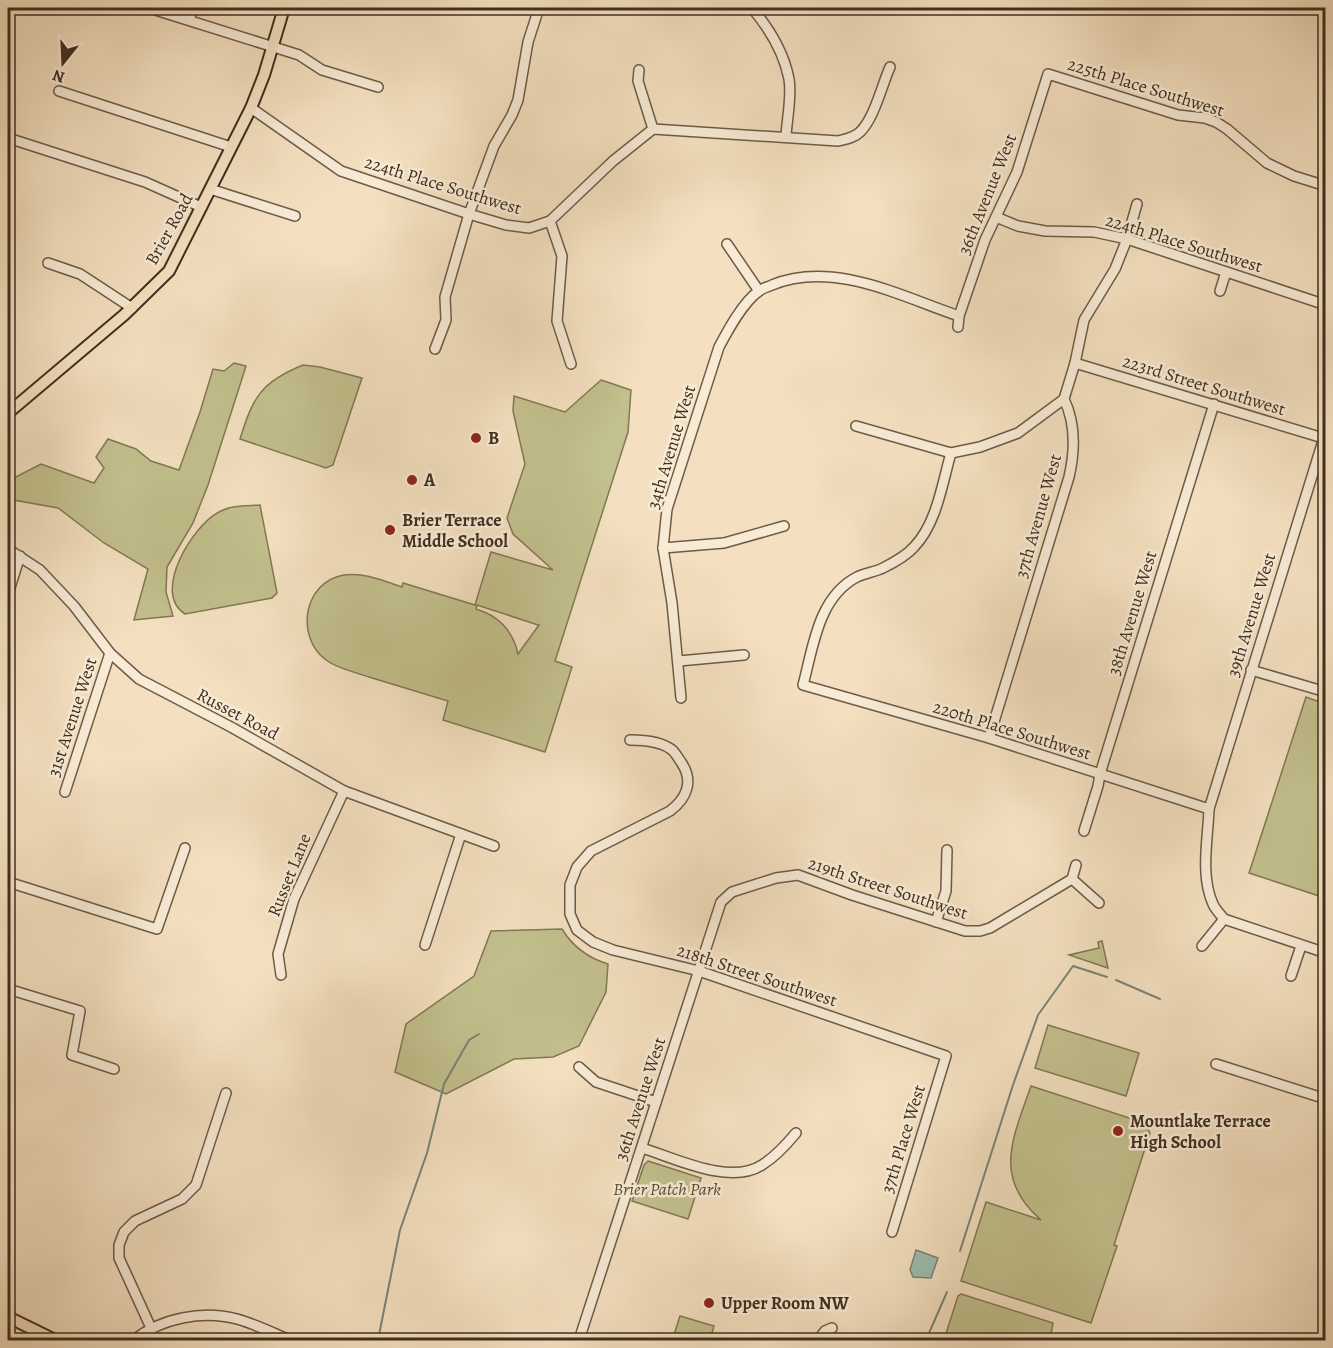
<svg xmlns="http://www.w3.org/2000/svg" width="1333" height="1348" font-family="Alegreya,serif">
	<style>
		.green { fill: #c2c08d; stroke: #817856; stroke-width: 1.5; fill-rule: evenodd }
		.water { fill: #9cbdb0; stroke: #778476; stroke-width: 1.5 }
		.lines { fill: none; stroke-linecap: round; stroke-linejoin: round }
		.stream { stroke: #778476; stroke-width: 2 }
		.minor-casing { stroke: #6d5b47; stroke-width: 12 }
		.major-casing { stroke: #402f1f; stroke-width: 14 }
		.minor { stroke: #f8ebd6; stroke-width: 9 }
		.major { stroke: #f4e0c0; stroke-width: 10 }
		.poi-dot { fill: #8f2418; stroke: #f8ebd6; stroke-width: 2 }
		.labels { text-anchor: middle; stroke-width: 5; stroke-linejoin: round; paint-order: stroke }
		.street-label { font-size: 18px; fill: #402f1f; stroke: #f8ebd6 }
		.poi-label { font-size: 18px; font-weight: bold; fill: #402f1f; stroke: #f8ebd6; text-anchor: start }
		.park-label { font-size: 18px; font-style: italic; fill: #5a4c35; stroke: #f8ebd6 }
	</style>
	<rect width="100%" height="100%" fill="#f4e0c0"/>
	<filter id="stains"><feTurbulence type="fractalNoise" baseFrequency=".00333" numOctaves="4"/><feColorMatrix values="0 0 0 0 .2 0 0 0 0 .09 0 0 0 0 .02 0 0 0 .5 -.17"/></filter>
	<radialGradient id="worn" r=".72"><stop offset=".6" stop-color="#630" stop-opacity="0"/><stop offset="1" stop-color="#630" stop-opacity=".3"/></radialGradient>
	<g class="green">
		<polygon points="234,363 246,366 208,485 193,523 167,567 166,592 173,616 134,620 148,569 104,543 58,508 8,499 8,478 12,479 41,464 94,483 104,468 96,457 108,439 136,449 151,461 179,470 200,412 213,369 224,371"/>
		<path d="M303 365 320 367 362 378 333 465 326 468 240 439C253 397 261 382 303 365Z"/>
		<path d="M601 380 631 390 628 432 555 661 572 667 545 752 443 720 448 701C422 693 395 685 369 677 355 672 338 669 326 660 295 637 303 582 344 575 364 572 384 581 402 587L403 583 475 605 491 552 553 570 513 534 507 518 525 464 513 411 514 396 565 412ZM477 605 538 625H539L518 654C513 631 499 616 476 609Z"/>
		<path d="M260 505 277 593 272 598 185 614C151 593 193 525 219 512 231 505 247 506 260 505Z"/>
		<polygon points="1306,697 1325,704 1325,898 1249,873"/>
		<path d="M562 929C573 947 588 958 608 964L606 992 579 1046 553 1057 514 1059 446 1094 395 1072 406 1024 474 976 491 931Z"/>
		<polygon points="1102,941 1108,968 1069,955 1099,948 1098,942"/>
		<polygon points="1048,1025 1139,1053 1126,1096 1035,1068"/>
		<path d="M1031 1086 1145 1123 1150 1133 1114 1245 1117 1246 1091 1323 961 1281 986 1202 1041 1220C992 1178 1013 1138 1031 1086Z"/>
		<polygon points="648,1161 701,1178 688,1219 632,1201 644,1165"/>
		<polygon points="961,1294 1053,1323 1050,1340 944,1340 958,1296"/>
		<polygon points="680,1316 714,1326 710,1340 681,1340 673,1338"/>
	</g>
	<polygon class="water" points="916,1250 938,1258 931,1278 913,1277 910,1270"/>
	<g class="lines">
		<g class="stream">
			<polyline points="1116,980 1160,999"/>
			<polyline points="960,1251 1013,1085 1038,1015 1073,966 1107,977"/>
			<polyline points="378,1340 400,1230 427,1153 444,1084 469,1040 479,1034"/>
			<polyline points="926,1340 947,1292"/>
		</g>
		<defs>
			<g id="minor">
				<polyline points="149,8 280,49 299,55 322,70 378,87"/>
				<path d="M752 8C768 27 784 53 789 79 792 97 787 118 786 136"/>
				<polyline points="189,20 193,8"/>
				<polyline points="639,70 638,81 653,129"/>
				<polyline points="59,91 231,147"/>
				<path d="M251 108 341 171 469 214 506 225 529 228 550 221 613 161 653 129 838 141C846 139 854 138 860 132 874 119 882 85 890 67"/>
				<polyline points="8,138 145,182 201,207"/>
				<polyline points="210,189 295,216"/>
				<polyline points="996,217 1018,226 1045,231 1094,232 1127,239 1326,305"/>
				<polyline points="550,221 562,256 557,321 571,364"/>
				<polyline points="727,244 759,291"/>
				<polyline points="48,263 80,274 132,308"/>
				<polyline points="1220,291 1226,272"/>
				<polyline points="958,327 959,316 985,240 1017,172 1048,74 1178,115 1205,118 1216,122 1227,129 1267,163 1294,176 1326,186"/>
				<polyline points="435,349 446,320 445,297 469,214 494,146 512,115 518,100 528,42 539,8"/>
				<polyline points="1075,363 1323,438"/>
				<polyline points="8,400 14,408"/>
				<polyline points="856,426 951,453 980,447 1018,433 1064,399"/>
				<path d="M1326 431 1209 809C1208 838 1200 876 1213 904 1215 909 1220 914 1224 919L1326 953"/>
				<path d="M951 453C942 484 937 523 914 547 907 555 893 563 883 568 875 572 865 573 857 577 818 597 813 648 803 685L989 738 1209 809"/>
				<polyline points="663,548 724,543 784,526"/>
				<polyline points="8,549 40,570 74,606 110,653 139,679 231,727 344,791 494,846"/>
				<polyline points="8,594 20,556"/>
				<polyline points="679,661 744,655"/>
				<polyline points="1251,670 1326,692"/>
				<path d="M681 698 672 603 663 548 667 509 719 347C728 330 743 302 759 291 762 288 768 287 772 285 833 260 900 296 959 316"/>
				<path d="M989 738 1069 477C1075 451 1076 424 1064 399L1075 363 1084 320 1115 269 1127 239 1137 204"/>
				<path d="M630 740C644 740 661 741 672 750 675 752 678 758 681 762 694 781 687 798 670 811L591 851 577 867 570 885V914L577 930 593 942 613 950 699 971 946 1056 892 1232"/>
				<polyline points="65,792 110,653"/>
				<polyline points="1084,831 1098,786 1100,774 1214,404"/>
				<polyline points="1072,879 1099,903"/>
				<polyline points="8,882 157,929 185,848"/>
				<polyline points="936,922 946,891 947,850"/>
				<polyline points="425,945 461,834"/>
				<polyline points="1202,946 1224,919"/>
				<polyline points="281,975 278,954 294,899 344,791"/>
				<polyline points="1291,976 1301,946"/>
				<polyline points="8,989 80,1011 72,1055 114,1069"/>
				<polyline points="1216,1064 1326,1099"/>
				<polyline points="579,1067 596,1082 656,1102"/>
				<path d="M642 1148C675 1158 730 1186 762 1165 775 1157 786 1145 796 1133"/>
				<polyline points="151,1328 119,1258 119,1245 124,1232 135,1221 182,1199 196,1185 226,1093"/>
				<path d="M134 1340C161 1318 203 1310 237 1319 255 1324 273 1333 290 1340"/>
				<polyline points="579,1340 721,902 732,892 776,878 798,875 852,895 965,931 980,931 990,928 1072,879 1076,865"/>
				<polyline points="818,1340 825,1331 832,1328"/>
			</g>
			<g id="major">
				<polyline points="8,413 124,315 169,271 251,108 264,75 284,8"/>
				<polyline points="8,1317 55,1340"/>
			</g>
		</defs>
		<use href="#minor" class="minor-casing"/>
		<use href="#major" class="major-casing"/>
		<use href="#minor" class="minor"/>
		<use href="#major" class="major"/>
	</g>
	<g class="poi-dot">
		<circle cx="476" cy="438" r="6"/>
		<circle cx="412" cy="480" r="6"/>
		<circle cx="390" cy="530" r="6"/>
		<circle cx="1118" cy="1131" r="6"/>
		<circle cx="709" cy="1303" r="6"/>
	</g>
	<g class="labels">
		<g class="street-label">
			<text transform="translate(1146 87) rotate(17)" y="6">225th Place Southwest</text>
			<text transform="translate(443 185) rotate(17)" y="6">224th Place Southwest</text>
			<text transform="translate(987 194) rotate(-68)" y="6">36th Avenue West</text>
			<text transform="translate(169 229) rotate(-61)" y="6">Brier Road</text>
			<text transform="translate(1184 243) rotate(17)" y="6">224th Place Southwest</text>
			<text transform="translate(1204 385) rotate(17)" y="6">223rd Street Southwest</text>
			<text transform="translate(671 447) rotate(-73)" y="6">34th Avenue West</text>
			<text transform="translate(1038 516) rotate(-74)" y="6">37th Avenue West</text>
			<text transform="translate(1132 613) rotate(-73)" y="6">38th Avenue West</text>
			<text transform="translate(1251 615) rotate(-73)" y="6">39th Avenue West</text>
			<text transform="translate(238 714) rotate(28)" y="6">Russet Road</text>
			<text transform="translate(72 717) rotate(-72)" y="6">31st Avenue West</text>
			<text transform="translate(1012 730) rotate(17)" y="6">220th Place Southwest</text>
			<text transform="translate(289 875) rotate(-68)" y="6">Russet Lane</text>
			<text transform="translate(888 888) rotate(18)" y="6">219th Street Southwest</text>
			<text transform="translate(757 975) rotate(18)" y="6">218th Street Southwest</text>
			<text transform="translate(640 1099) rotate(-72)" y="6">36th Avenue West</text>
			<text transform="translate(903 1139) rotate(-73)" y="6">37th Place West</text>
		</g>
		<g class="poi-label">
			<text x="488" y="444">B</text>
			<text x="424" y="486">A</text>
			<text x="402" y="526">Brier Terrace<tspan x="402" dy="21">Middle School</tspan></text>
			<text x="1130" y="1127">Mountlake Terrace<tspan x="1130" dy="21">High School</tspan></text>
			<text x="721" y="1309">Upper Room NW</text>
		</g>
		<g class="park-label">
			<text x="667" y="1195">Brier Patch Park</text>
		</g>
	</g>
	<rect width="1333" height="1348" fill="none" stroke="#f4e0c0" stroke-width="30"/>
	<rect x="9" y="9" width="1315" height="1330" fill="none" stroke="#402f1f" stroke-width="3"/>
	<rect x="15" y="15" width="1303" height="1318" fill="none" stroke="#402f1f" stroke-width="1.5"/>
	<g transform="translate(63 63) rotate(198)" stroke="#f8ebd6" stroke-width="4.5" paint-order="stroke">
	<path d="M0-4.5L10 22L0 15L-10 22Z" fill="#402f1f"/>
	<text y="-9" font-size="16" font-weight="bold" text-anchor="middle" fill="#402f1f">N</text>
	</g>
	<rect width="100%" height="100%" filter="url(#stains)"/>
	<rect width="100%" height="100%" fill="url(#worn)"/>
</svg>
